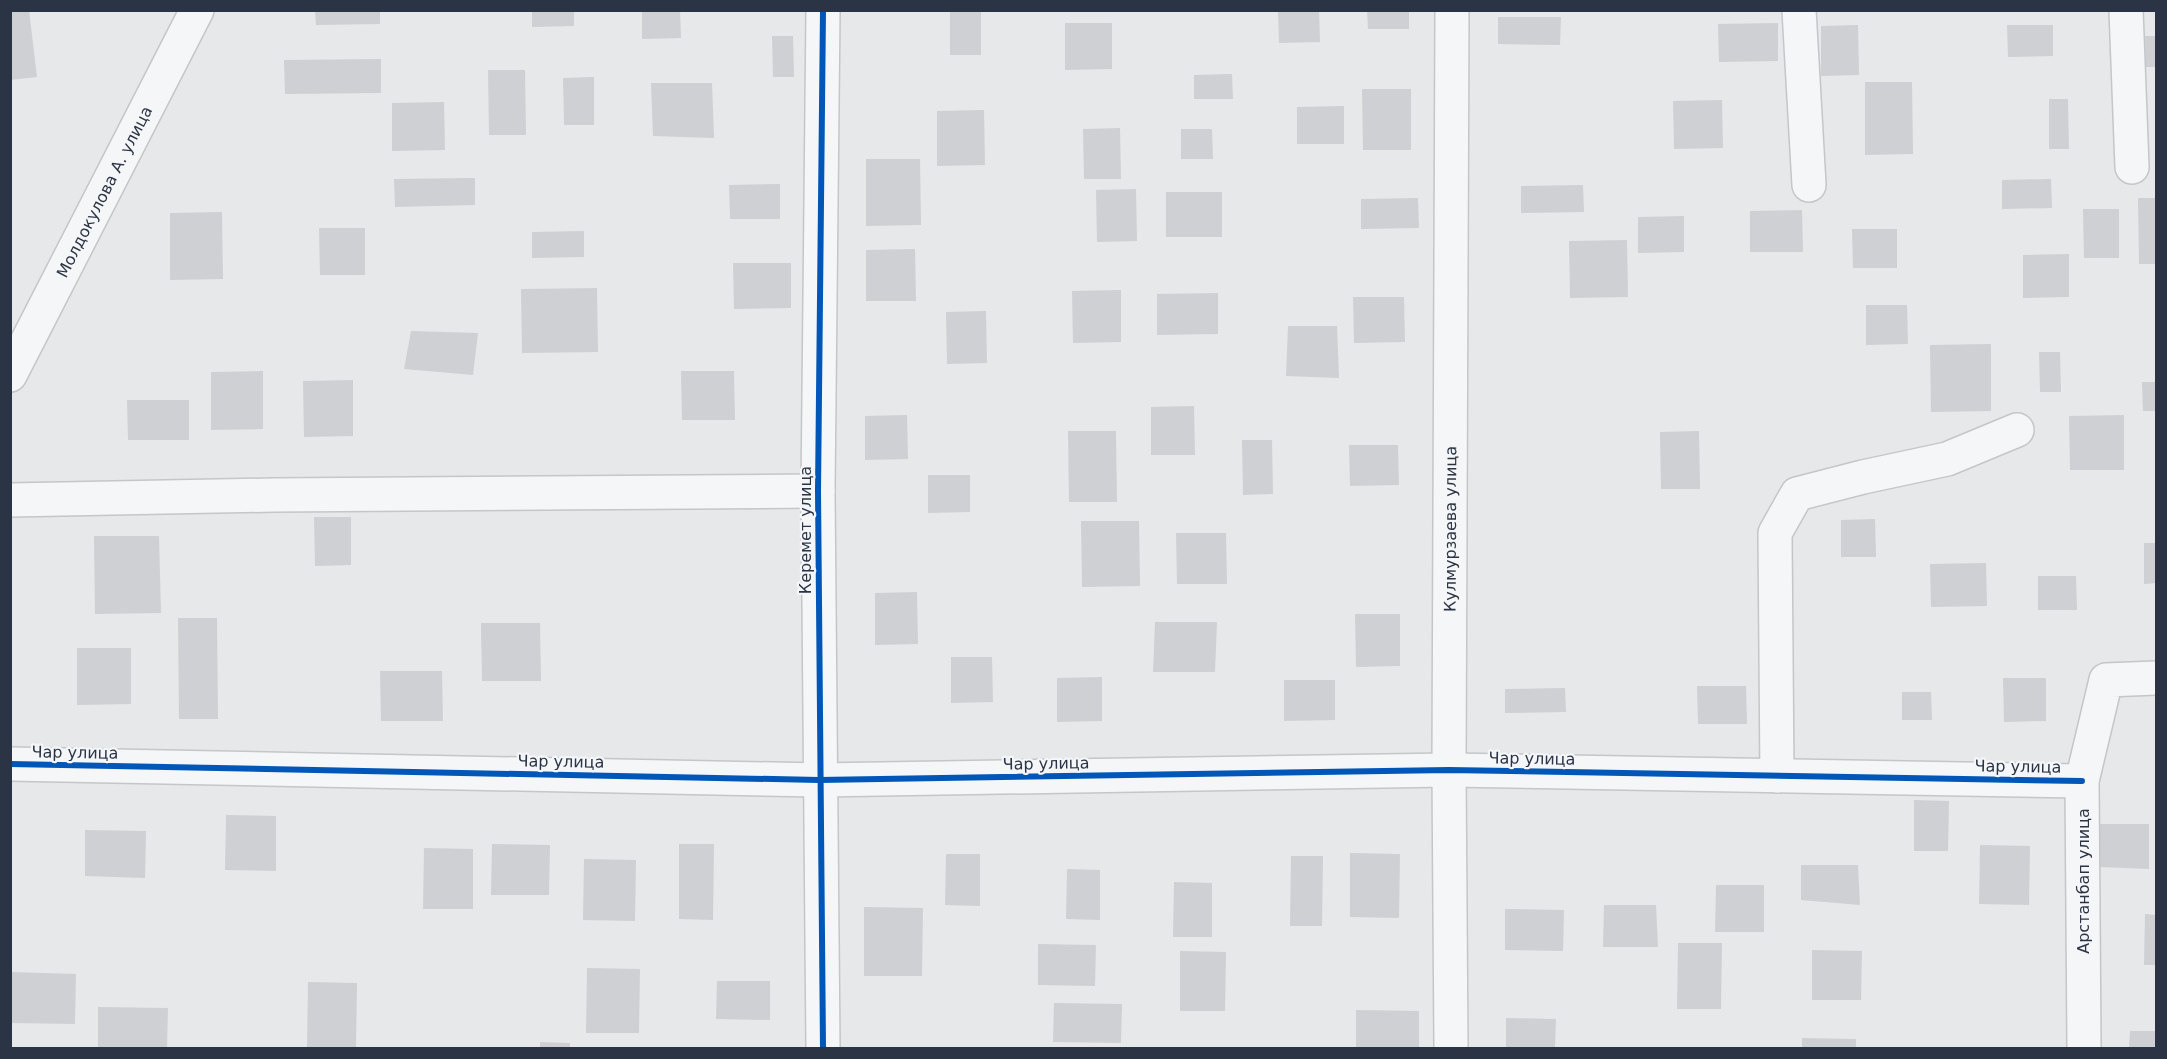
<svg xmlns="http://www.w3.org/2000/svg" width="2167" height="1059" font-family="'DejaVu Sans',sans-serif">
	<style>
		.building { fill: #ced0d3 }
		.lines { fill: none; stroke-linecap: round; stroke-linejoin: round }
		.minor-casing { stroke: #c4c6c8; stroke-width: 36 }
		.tertiary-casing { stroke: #c4c6c8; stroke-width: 36 }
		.minor { stroke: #f5f6f7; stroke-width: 33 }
		.tertiary { stroke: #f5f6f7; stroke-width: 33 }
		.cycleway-casing { stroke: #f4f6f9; stroke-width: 10 }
		.cycleway { stroke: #0057b8; stroke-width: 6 }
		.labels { text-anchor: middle; stroke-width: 4.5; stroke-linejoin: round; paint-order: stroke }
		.street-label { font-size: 16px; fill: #2b3445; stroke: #f4f6f9 }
	</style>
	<rect width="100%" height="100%" fill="#e6e8ea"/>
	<g class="building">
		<polygon points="29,10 37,77 10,80 10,12"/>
		<polygon points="315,10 380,10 380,24 316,25"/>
		<polygon points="532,10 574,10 574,26 532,27"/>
		<polygon points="642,10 680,10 681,38 642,39"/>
		<rect x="950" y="10" width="31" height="45"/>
		<polygon points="1278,10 1319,10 1320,42 1279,43"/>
		<polygon points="1367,10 1409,10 1409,29 1368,29"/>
		<polygon points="1498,17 1561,17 1560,45 1498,44"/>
		<polygon points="1065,23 1112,23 1112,69 1065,70"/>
		<polygon points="1778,23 1778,61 1719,62 1718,24"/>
		<polygon points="1858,25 1859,75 1821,76 1821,26"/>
		<polygon points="2007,25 2053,25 2053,56 2008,57"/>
		<polygon points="772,36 793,36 794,77 773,77"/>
		<polygon points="2145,36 2156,36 2156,67 2146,67"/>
		<polygon points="381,59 381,93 285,94 284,60"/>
		<polygon points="488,70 525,70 526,135 489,135"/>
		<polygon points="1232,74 1233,99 1194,99 1194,75"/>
		<polygon points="594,77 594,125 564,125 563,78"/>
		<polygon points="1865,82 1912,82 1913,154 1865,155"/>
		<polygon points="651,83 712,83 714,138 653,136"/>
		<polygon points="1362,89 1411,89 1411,150 1363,150"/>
		<polygon points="2049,99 2068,99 2069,149 2049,149"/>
		<polygon points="1722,100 1723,148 1674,149 1673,101"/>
		<polygon points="444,102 445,150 392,151 392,103"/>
		<polygon points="1344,106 1344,144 1297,144 1297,107"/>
		<polygon points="984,110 985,165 937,166 937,111"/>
		<polygon points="1120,128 1121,179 1084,179 1083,129"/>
		<polygon points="1181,129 1212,129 1213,159 1181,159"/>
		<polygon points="866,159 920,159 921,225 866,226"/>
		<polygon points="475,178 475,205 395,207 394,179"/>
		<polygon points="2051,179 2052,208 2002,209 2002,180"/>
		<polygon points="780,184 780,219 730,219 729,185"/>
		<polygon points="1583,185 1584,212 1521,213 1521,186"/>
		<polygon points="1136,189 1137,241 1097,242 1096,190"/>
		<rect x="1166" y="192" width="56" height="45"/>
		<polygon points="1418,198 1419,228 1361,229 1361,199"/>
		<polygon points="2138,198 2156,198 2156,264 2139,264"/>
		<polygon points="2083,209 2119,209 2119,258 2084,258"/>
		<polygon points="1802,210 1803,252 1750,252 1750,211"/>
		<polygon points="222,212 223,279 170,280 170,213"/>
		<polygon points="1684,216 1684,252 1638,253 1638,217"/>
		<polygon points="319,228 365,228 365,275 320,275"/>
		<polygon points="1852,229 1897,229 1897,268 1853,268"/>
		<polygon points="584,231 584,257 532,258 532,232"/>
		<polygon points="1627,240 1628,297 1570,298 1569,241"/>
		<polygon points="915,249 916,301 866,301 866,250"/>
		<polygon points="2069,254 2069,297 2023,298 2023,255"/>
		<polygon points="733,263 791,263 791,308 734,309"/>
		<polygon points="597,288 598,352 522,353 521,289"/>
		<polygon points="1121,290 1121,342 1073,343 1072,291"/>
		<polygon points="1218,293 1218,334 1157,335 1157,294"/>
		<polygon points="1353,297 1404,297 1405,342 1354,343"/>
		<polygon points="1866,305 1907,305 1908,344 1866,345"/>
		<polygon points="986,311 987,363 947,364 946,312"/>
		<polygon points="1288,326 1337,326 1339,378 1286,376"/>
		<polygon points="411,331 478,333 473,375 404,369"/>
		<polygon points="1991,344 1991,411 1931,412 1930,345"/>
		<polygon points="2039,352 2060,352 2061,392 2040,392"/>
		<polygon points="263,371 263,429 211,430 211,372"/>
		<polygon points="681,371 734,371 735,420 682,420"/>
		<polygon points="353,380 353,436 304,437 303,381"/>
		<polygon points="2142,382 2156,382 2156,411 2143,411"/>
		<polygon points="127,400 189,400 189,440 128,440"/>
		<polygon points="1194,406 1195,455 1151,455 1151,407"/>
		<polygon points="907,415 908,459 865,460 865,416"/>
		<polygon points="2124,415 2124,470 2070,470 2069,416"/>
		<polygon points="1068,431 1116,431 1117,502 1069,502"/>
		<polygon points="1699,431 1700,489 1661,489 1660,432"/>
		<polygon points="1242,440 1272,440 1273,494 1243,495"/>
		<polygon points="1349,445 1398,445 1399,485 1350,486"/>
		<polygon points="928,475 970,475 970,512 928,513"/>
		<polygon points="314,517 351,517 351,565 315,566"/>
		<polygon points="1875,519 1876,557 1841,557 1841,520"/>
		<polygon points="1081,521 1139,521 1140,586 1082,587"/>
		<polygon points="1176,533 1226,533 1227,584 1177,584"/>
		<polygon points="94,536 159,536 161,613 95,614"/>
		<polygon points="2144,543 2156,543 2156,583 2144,584"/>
		<polygon points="1986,563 1987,606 1931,607 1930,564"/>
		<polygon points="2038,576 2076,576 2077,610 2038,610"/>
		<polygon points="917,592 918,644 875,645 875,593"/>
		<polygon points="1355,614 1400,614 1400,666 1356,667"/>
		<polygon points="178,618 217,618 218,719 179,719"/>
		<polygon points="1155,622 1217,622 1215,672 1153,672"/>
		<polygon points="481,623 540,623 541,681 482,681"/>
		<polygon points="77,648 131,648 131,704 77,705"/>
		<polygon points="951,657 992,657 993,702 951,703"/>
		<polygon points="380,671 442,671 443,721 381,721"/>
		<polygon points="1102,677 1102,721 1057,722 1057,678"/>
		<polygon points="2003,678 2046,678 2046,721 2004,722"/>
		<polygon points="1284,680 1335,680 1335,720 1284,721"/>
		<polygon points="1697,686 1746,686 1747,724 1698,724"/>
		<polygon points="1565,688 1566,712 1505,713 1505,689"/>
		<polygon points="1902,692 1931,692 1932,720 1902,720"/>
		<polygon points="1914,800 1949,801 1948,851 1914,851"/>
		<polygon points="226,815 276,816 276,871 225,870"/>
		<polygon points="2100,824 2149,824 2149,869 2100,867"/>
		<polygon points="85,830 146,831 145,878 85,876"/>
		<polygon points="492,844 550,845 549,895 491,895"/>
		<polygon points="679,844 714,844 713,920 679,919"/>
		<polygon points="1980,845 2030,846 2029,905 1979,904"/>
		<polygon points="424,848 473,849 473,909 423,909"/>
		<polygon points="1350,853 1400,854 1399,918 1350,917"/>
		<polygon points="946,854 980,854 980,906 945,905"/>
		<polygon points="1291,856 1323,856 1322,926 1290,926"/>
		<polygon points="584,859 636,860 635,921 583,920"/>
		<polygon points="1801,865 1858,865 1860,905 1801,900"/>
		<polygon points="1067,869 1100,870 1100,920 1066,919"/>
		<polygon points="1174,882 1212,883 1212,937 1173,937"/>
		<polygon points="1716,885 1764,885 1764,932 1715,932"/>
		<polygon points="1604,905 1656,905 1658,947 1603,947"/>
		<polygon points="864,907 923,908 922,976 864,976"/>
		<polygon points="1505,909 1564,910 1563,951 1505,950"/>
		<polygon points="2145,914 2156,915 2156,965 2144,965"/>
		<polygon points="1678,943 1722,943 1721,1009 1677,1009"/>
		<polygon points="1038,944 1096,945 1095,986 1038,985"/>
		<polygon points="1812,950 1862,951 1861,1000 1812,1000"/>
		<polygon points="1180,951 1226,952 1225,1011 1180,1011"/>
		<polygon points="587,968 640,969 639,1033 586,1033"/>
		<polygon points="10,972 76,974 75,1024 10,1023"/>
		<polygon points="717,981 770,981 770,1020 716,1019"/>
		<polygon points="308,982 357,983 356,1048 307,1048"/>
		<polygon points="1054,1003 1122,1004 1121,1043 1053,1042"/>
		<polygon points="98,1007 168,1008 167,1048 98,1048"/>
		<polygon points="1356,1010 1419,1011 1419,1048 1356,1048"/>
		<polygon points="1506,1018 1556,1019 1555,1048 1506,1048"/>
		<polygon points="2130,1031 2156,1031 2156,1048 2129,1048"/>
		<polygon points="1802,1038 1856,1039 1856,1048 1802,1048"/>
		<polygon points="540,1042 570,1043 570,1048 540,1048"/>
	</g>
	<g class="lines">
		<defs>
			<g id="minor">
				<polyline points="823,10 818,491 823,1048"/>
				<polyline points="1799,10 1809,185"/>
				<polyline points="2126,10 2132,167"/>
				<polyline points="10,500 274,495 818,491"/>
				<polyline points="10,764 819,780 1449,770 2082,781"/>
				<polyline points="1777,776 1775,533 1797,494 1863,477 1947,459 2017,430"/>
				<path id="s1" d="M1451 1048 1449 770 1452 10"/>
				<polyline points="2084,1048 2082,781 2106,680 2156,678"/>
			</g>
			<g id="tertiary">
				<path id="s2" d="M10 375 197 10"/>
			</g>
		</defs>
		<use href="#minor" class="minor-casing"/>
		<use href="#tertiary" class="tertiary-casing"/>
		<use href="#minor" class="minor"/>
		<use href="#tertiary" class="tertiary"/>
		<defs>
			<g id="cycleway">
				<polyline points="823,10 818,491 823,1048"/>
				<polyline points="10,764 819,780 1449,770 2082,781"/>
			</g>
		</defs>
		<use href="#cycleway" class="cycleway-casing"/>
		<use href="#cycleway" class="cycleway"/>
	</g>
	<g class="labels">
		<g class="street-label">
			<text dy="6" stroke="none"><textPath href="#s2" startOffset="206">Молдокулова А. улица</textPath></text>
			<text transform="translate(805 530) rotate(-90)" y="6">Керемет улица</text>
			<text dy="6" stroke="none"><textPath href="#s1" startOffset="519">Кулмурзаева улица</textPath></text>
			<text transform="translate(75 752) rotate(1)" y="6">Чар улица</text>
			<text transform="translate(1532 758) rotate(1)" y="6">Чар улица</text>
			<text transform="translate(561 761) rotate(1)" y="6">Чар улица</text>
			<text transform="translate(1046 763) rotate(-1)" y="6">Чар улица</text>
			<text transform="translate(2018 766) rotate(1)" y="6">Чар улица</text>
			<text transform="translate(2083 881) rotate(-90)" y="6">Арстанбап улица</text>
		</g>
	</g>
	<rect width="2167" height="1059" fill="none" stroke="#2b3445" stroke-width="24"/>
</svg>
